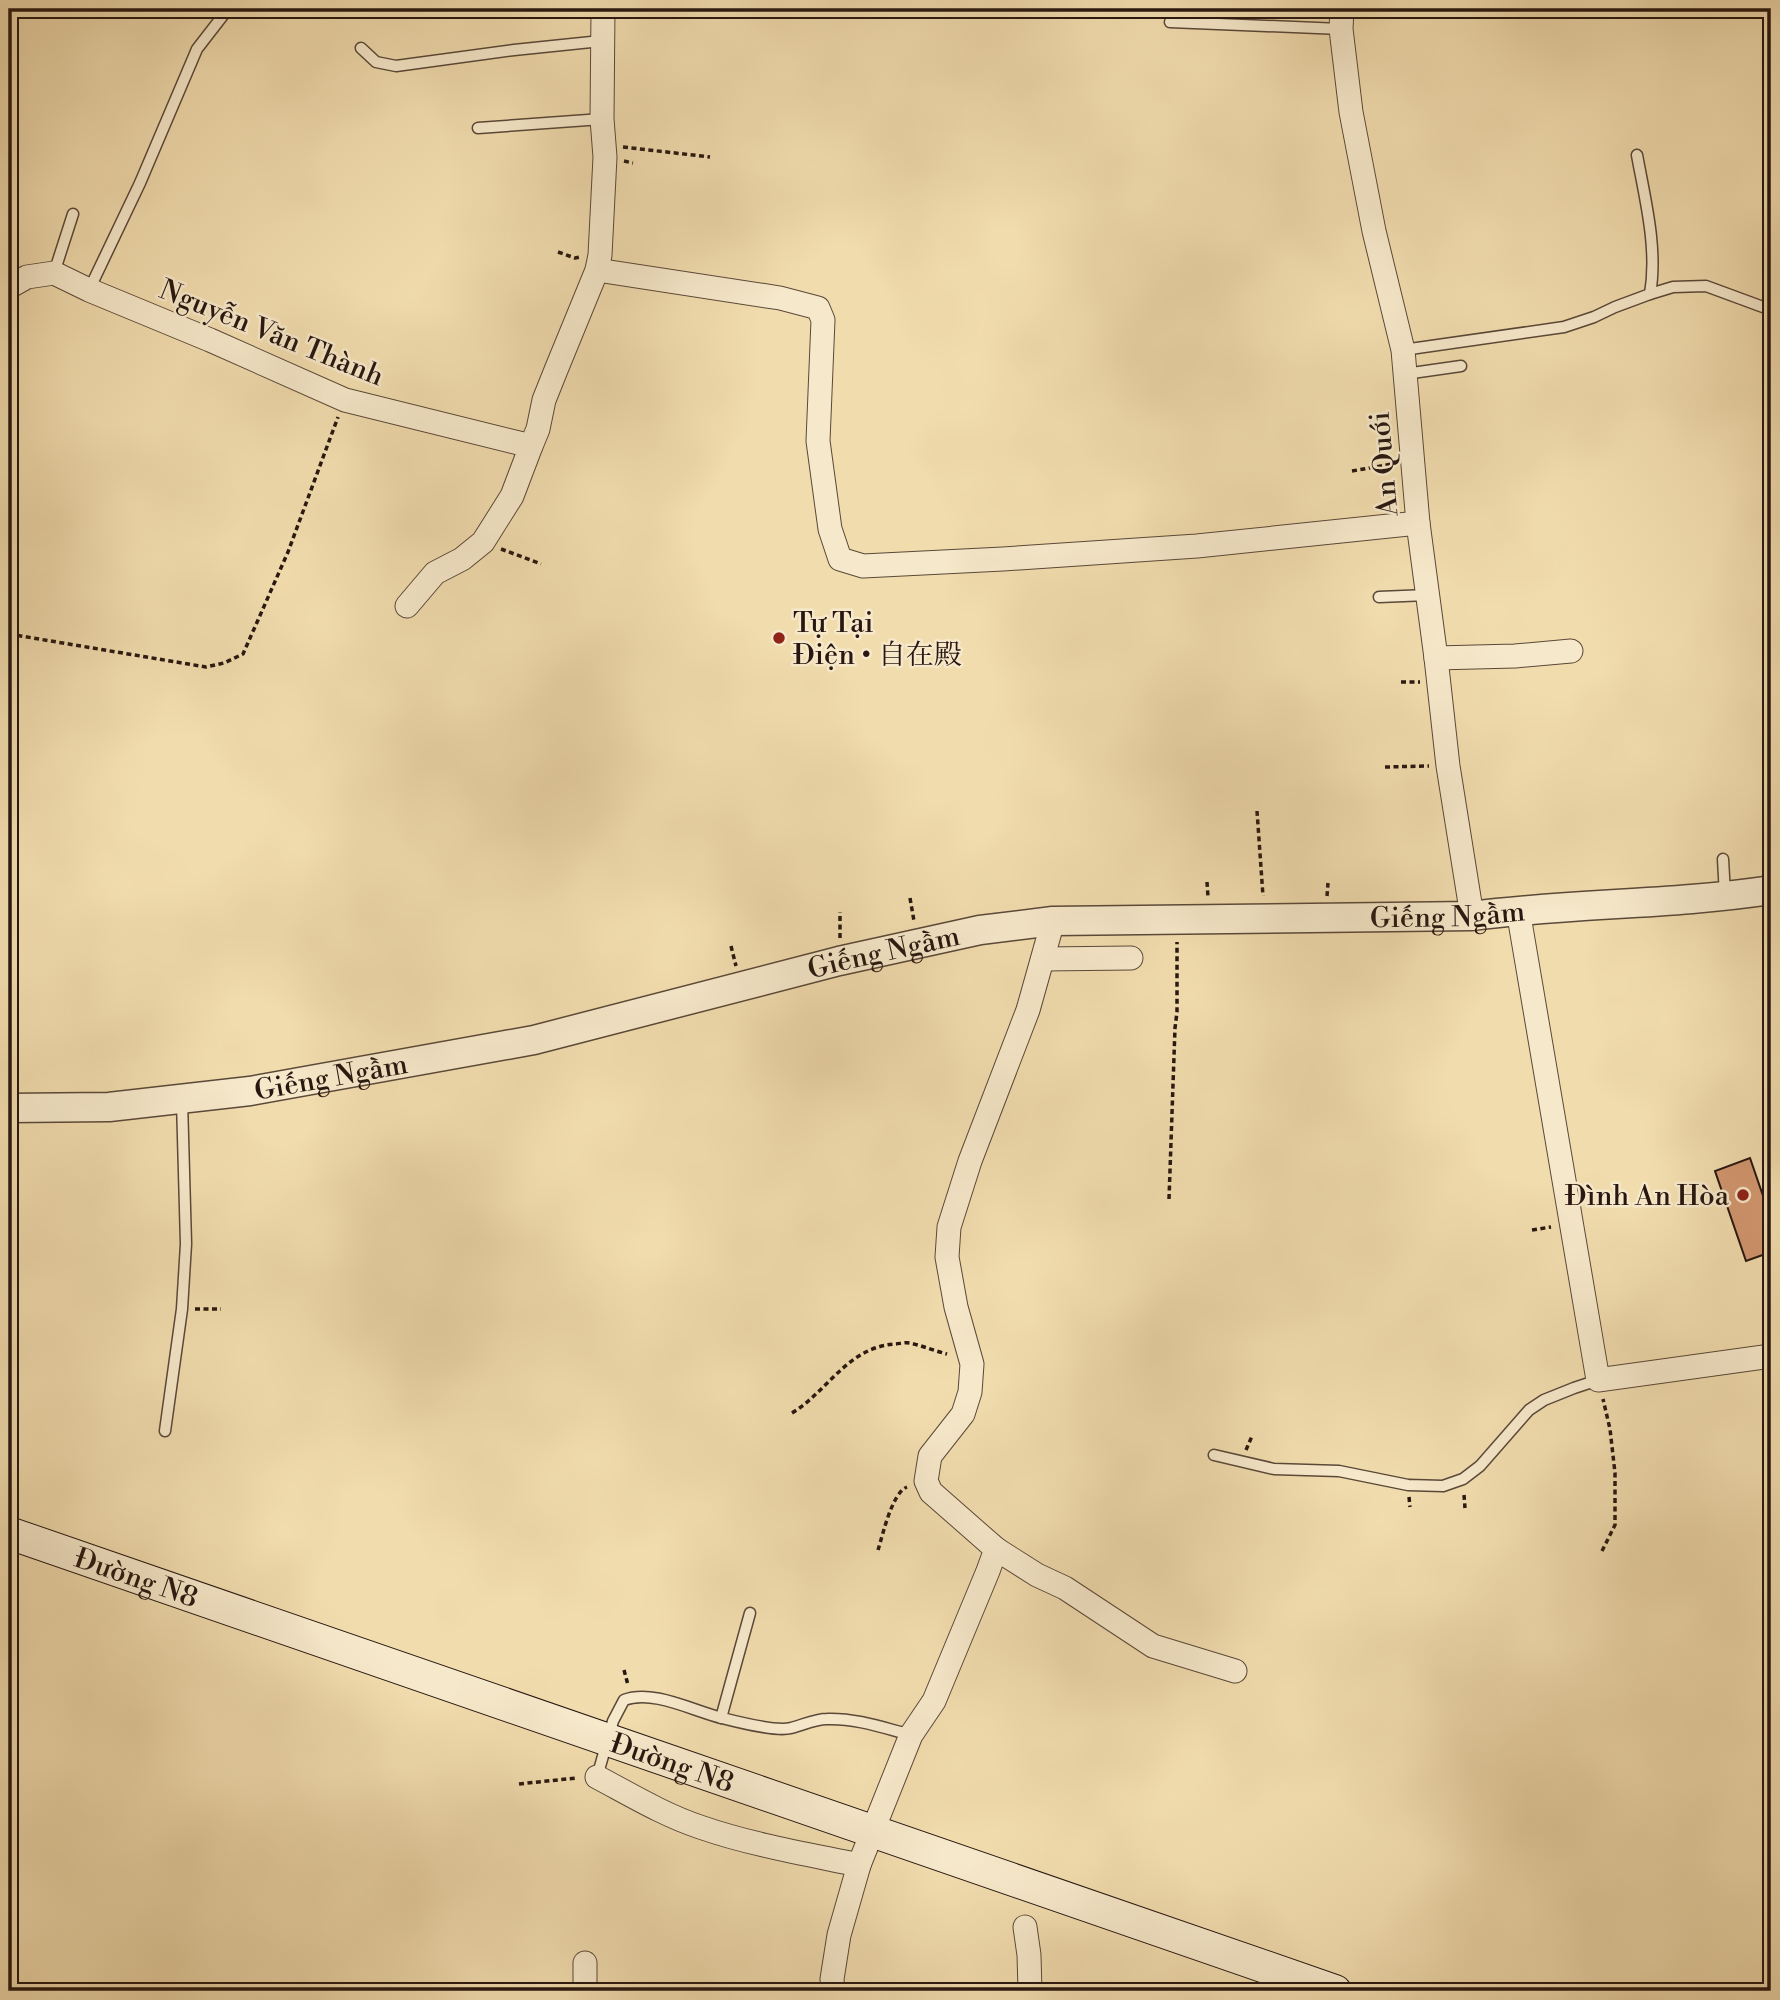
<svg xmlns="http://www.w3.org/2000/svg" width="1780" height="2000" font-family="'Libre Bodoni','Noto Serif SC',serif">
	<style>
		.building { fill: #d29770; stroke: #281710; stroke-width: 2 }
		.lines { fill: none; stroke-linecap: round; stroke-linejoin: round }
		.service-casing { stroke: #5a4838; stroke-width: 13 }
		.minor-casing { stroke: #5a4838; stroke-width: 25 }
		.tertiary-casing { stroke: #5a4838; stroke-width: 31 }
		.secondary-casing { stroke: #281710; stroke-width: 34 }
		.path { stroke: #281710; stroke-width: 3.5; stroke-dasharray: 5 3.5; stroke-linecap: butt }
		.service { stroke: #f6e8ca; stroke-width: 10 }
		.minor { stroke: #f6e8ca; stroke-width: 23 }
		.tertiary { stroke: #f6e8ca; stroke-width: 28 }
		.secondary { stroke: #f6e8ca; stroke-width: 32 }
		.poi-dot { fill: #8f2418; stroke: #f6e8ca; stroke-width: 2.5 }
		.labels { text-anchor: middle; stroke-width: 5; stroke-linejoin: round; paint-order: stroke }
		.street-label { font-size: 28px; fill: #281710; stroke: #f6e8ca }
		.poi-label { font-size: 28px; fill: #281710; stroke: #f6e8ca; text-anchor: start }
	</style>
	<rect width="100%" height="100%" fill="#f1dcae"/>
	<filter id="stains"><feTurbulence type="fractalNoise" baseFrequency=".00286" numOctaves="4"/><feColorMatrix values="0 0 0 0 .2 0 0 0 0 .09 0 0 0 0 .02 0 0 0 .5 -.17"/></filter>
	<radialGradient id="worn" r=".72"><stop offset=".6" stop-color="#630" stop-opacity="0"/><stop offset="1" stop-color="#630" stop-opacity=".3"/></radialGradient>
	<polygon class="building" points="1750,1158 1771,1219 1771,1252 1746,1261 1715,1171"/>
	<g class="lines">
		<defs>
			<g id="service">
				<polyline points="1170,22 1341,29"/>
				<polyline points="361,48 376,62 396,66 514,50 601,41"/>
				<polyline points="478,128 602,119"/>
				<path d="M1637 155C1645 199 1658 249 1650 294"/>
				<polyline points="54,273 73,214"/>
				<polyline points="89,290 140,183 197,49 228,9"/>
				<polyline points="1403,350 1564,327 1594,317 1615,307 1650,294 1673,287 1706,286 1763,307 1771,307"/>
				<polyline points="1405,374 1461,366"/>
				<polyline points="1379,597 1428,595"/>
				<polyline points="1723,859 1725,895"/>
				<polyline points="165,1431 182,1309 186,1244 182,1101"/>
				<polyline points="1214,1455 1274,1469 1339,1471 1408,1485 1443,1486 1463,1479 1480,1466 1529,1410 1544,1400 1574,1388 1598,1380"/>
				<polyline points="721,1718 750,1613"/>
				<path d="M597 1777 613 1721 624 1700C653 1689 693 1711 722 1718 738 1722 776 1732 791 1728 803 1725 815 1719 827 1719 856 1718 884 1728 911 1735"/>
			</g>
			<g id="minor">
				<polyline points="1342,9 1341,29 1351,112 1374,231 1403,350 1418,523 1436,658 1448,766 1472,916"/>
				<polyline points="597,270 780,298 818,308 823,320 818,441 830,529 840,559 863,566 1003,559 1197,546 1418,523"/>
				<polyline points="9,287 27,277 54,273 89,290 210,340 345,400 531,446 538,429 544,400 556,370 597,270 600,255 605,157 602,119 603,9"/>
				<polyline points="407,606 435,573 462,559 483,542 512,496 531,446"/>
				<polyline points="1436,658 1515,656 1571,651"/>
				<polyline points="1518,910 1598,1380 1771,1356"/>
				<polyline points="1043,959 1131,958"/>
				<polyline points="996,1549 1037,1575 1065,1588 1153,1646 1235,1671"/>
				<path d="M597 1777C631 1795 664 1815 700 1827 752 1845 806 1854 859 1865"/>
				<polyline points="1025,1927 1029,1955 1030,1991"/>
				<polyline points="585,1991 585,1963"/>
				<polyline points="833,1991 832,1979 839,1935 859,1865 911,1735 934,1701 988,1571 996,1549 931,1492 926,1481 930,1456 963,1414 970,1392 972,1364 956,1307 947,1257 949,1227 970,1161 1028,1010 1053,921"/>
			</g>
			<g id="tertiary">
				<path id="s1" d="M9 1108 109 1107 250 1091 534 1040 839 961 980 930 1053 921 1472 916C1572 903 1672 905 1771 890"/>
			</g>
			<g id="secondary">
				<path id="s2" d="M9 1533 1335 1991"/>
			</g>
		</defs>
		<use href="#service" class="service-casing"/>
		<use href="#minor" class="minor-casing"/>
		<use href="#tertiary" class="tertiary-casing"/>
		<use href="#secondary" class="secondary-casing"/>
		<g class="path">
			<polyline points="1365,9 1372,10"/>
			<polyline points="623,147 710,157"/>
			<polyline points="624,161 633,163"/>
			<polyline points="558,252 575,258 580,257"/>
			<polyline points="1352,471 1392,464"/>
			<polyline points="501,549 541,564"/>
			<polyline points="9,634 206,667 224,663 243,654 288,552 338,417"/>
			<polyline points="1401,682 1420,682"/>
			<polyline points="1385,767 1429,766"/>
			<polyline points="1257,811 1263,896"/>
			<polyline points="1207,882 1208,897"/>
			<polyline points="1327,896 1328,883"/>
			<polyline points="910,898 914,921"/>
			<polyline points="840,938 840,912"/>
			<polyline points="731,946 736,966"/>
			<polyline points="1169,1199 1175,1028 1177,1012 1177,942"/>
			<polyline points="1532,1230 1551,1227"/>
			<polyline points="195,1309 221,1309"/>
			<path d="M792 1413C828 1391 847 1348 894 1344 899 1344 905 1342 910 1343 923 1346 935 1351 947 1354"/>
			<polyline points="1246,1450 1252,1436"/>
			<polyline points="1464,1495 1465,1508"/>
			<polyline points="1409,1497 1410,1507"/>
			<path d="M878 1550C883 1534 892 1493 907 1487"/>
			<polyline points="1602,1551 1615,1525 1615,1473 1610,1429 1603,1399"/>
			<polyline points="624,1670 628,1685"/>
			<polyline points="519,1784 576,1778"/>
		</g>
		<use href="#service" class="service"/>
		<use href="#minor" class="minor"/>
		<use href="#tertiary" class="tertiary"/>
		<use href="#secondary" class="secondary"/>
	</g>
	<g class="poi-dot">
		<circle cx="779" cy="638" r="7"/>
		<circle cx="1743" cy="1195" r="7"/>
	</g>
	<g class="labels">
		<g class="street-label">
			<text transform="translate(272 332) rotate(22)" y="10">Nguyễn Văn Thành</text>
			<text transform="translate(1383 464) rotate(-95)" y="10">An Quới</text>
			<text dy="10" stroke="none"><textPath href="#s1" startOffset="1458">Giếng Ngầm</textPath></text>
			<text dy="10" stroke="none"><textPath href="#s1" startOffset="891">Giếng Ngầm</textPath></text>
			<text dy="10" stroke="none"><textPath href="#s1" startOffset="324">Giếng Ngầm</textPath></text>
			<text dy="10" stroke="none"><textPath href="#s2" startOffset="135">Đường N8</textPath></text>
			<text dy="10" stroke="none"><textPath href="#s2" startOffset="702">Đường N8</textPath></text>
		</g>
		<g class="poi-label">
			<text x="793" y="632">Tự Tại<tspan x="793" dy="32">Điện • 自在殿</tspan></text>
			<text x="1729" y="1205" text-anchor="end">Đình An Hòa</text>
		</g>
	</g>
	<rect width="1780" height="2000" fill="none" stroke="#f1dcae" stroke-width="35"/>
	<rect x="10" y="10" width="1759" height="1979" fill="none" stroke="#281710" stroke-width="3.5"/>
	<rect x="18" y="18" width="1745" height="1965" fill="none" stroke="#281710" stroke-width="2"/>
	<rect width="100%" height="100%" filter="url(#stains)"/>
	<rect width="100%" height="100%" fill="url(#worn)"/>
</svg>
